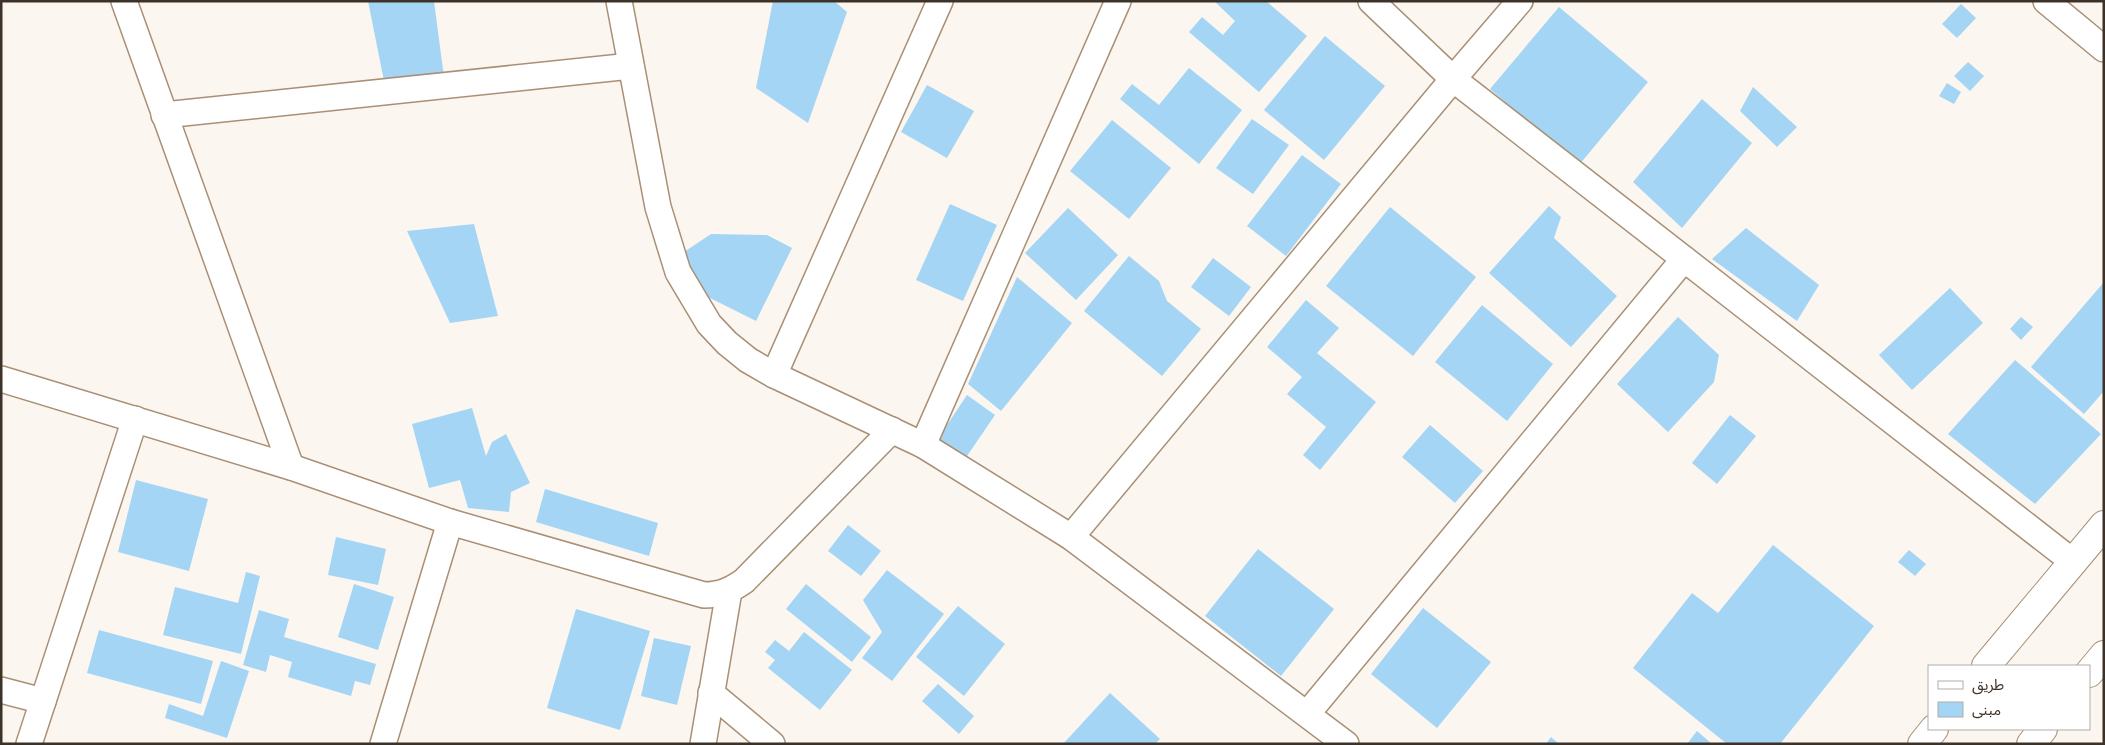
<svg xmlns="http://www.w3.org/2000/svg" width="2105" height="745" font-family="'Work Sans','Noto Sans Arabic',sans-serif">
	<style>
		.building { fill: #a4d5f4 }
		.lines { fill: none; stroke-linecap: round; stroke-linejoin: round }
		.street-casing { stroke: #a99075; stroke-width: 28 }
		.primary-casing { stroke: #a99075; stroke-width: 30 }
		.street { stroke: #fff; stroke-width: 25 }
		.primary { stroke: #fff; stroke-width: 28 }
	</style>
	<rect width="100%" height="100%" fill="#fcf6f1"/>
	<g class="building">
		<polygon points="368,1 434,1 445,85 386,91"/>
		<polygon points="773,1 834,1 847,12 808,123 756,88"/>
		<polygon points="1214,1 1266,1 1307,36 1259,92 1189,32 1202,17 1223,35 1235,21"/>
		<polygon points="1961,4 1976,18 1957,38 1942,24"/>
		<polygon points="1559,7 1648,82 1579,165 1490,89"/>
		<polygon points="1325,36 1385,86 1324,160 1264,110"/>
		<polygon points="1968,62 1984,76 1970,91 1954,76"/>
		<polygon points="1189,68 1242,110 1199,164 1120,99 1132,84 1159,105"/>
		<polygon points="1947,83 1961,92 1954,104 1939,96"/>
		<polygon points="927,85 974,111 947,158 901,132"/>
		<polygon points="1753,87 1797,127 1777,147 1740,111"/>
		<polygon points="1702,99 1752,143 1682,228 1633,182"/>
		<polygon points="1252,119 1289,145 1253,194 1216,168"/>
		<polygon points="1112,120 1171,168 1129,219 1070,171"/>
		<polygon points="1302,155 1341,184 1286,256 1247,226"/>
		<polygon points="950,204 997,225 963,301 916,280"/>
		<polygon points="1549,206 1561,217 1554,238 1617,296 1571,347 1489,273"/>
		<polygon points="1390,207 1476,277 1413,356 1326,286"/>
		<polygon points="1068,208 1118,255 1076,300 1025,253"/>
		<polygon points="474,224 498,316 450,323 407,231"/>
		<polygon points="1746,228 1819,285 1797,321 1712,259"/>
		<polygon points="711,234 767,235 792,248 756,321 698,292 684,252"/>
		<polygon points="1129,256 1159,281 1167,301 1201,329 1162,376 1084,311"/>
		<polygon points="1213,258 1251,287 1229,316 1191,287"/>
		<polygon points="1017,277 1072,323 1001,411 968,384"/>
		<polygon points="2104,282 2104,391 2084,414 2031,367"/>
		<polygon points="1950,288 1983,323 1912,390 1879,355"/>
		<polygon points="1306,300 1339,328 1317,353 1376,402 1320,470 1303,455 1326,427 1287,394 1302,377 1267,347"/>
		<polygon points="1482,305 1553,364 1507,421 1435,362"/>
		<polygon points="1678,317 1719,355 1714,382 1668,432 1617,384"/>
		<polygon points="2021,317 2033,327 2021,340 2010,329"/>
		<polygon points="2015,360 2101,434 2035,504 1948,434"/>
		<polygon points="967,395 995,415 965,459 937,440"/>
		<polygon points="472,408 486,456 492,442 506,434 530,483 511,492 509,512 468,508 460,480 429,488 412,424"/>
		<polygon points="1730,415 1756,436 1717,484 1692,463"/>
		<polygon points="1430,425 1483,471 1455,503 1402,457"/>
		<polygon points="136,480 208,499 189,571 118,552"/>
		<polygon points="545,489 658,523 649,556 536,522"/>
		<polygon points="848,525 881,551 861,576 828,551"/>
		<polygon points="336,537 386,549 378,585 328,575"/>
		<polygon points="1773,545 1874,626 1780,744 1727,744 1633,668 1692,593 1718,613"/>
		<polygon points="1258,549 1334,609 1281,676 1205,616"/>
		<polygon points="1909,550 1926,564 1915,576 1898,562"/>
		<polygon points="887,570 944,614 892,681 862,658 882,632 863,600"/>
		<polygon points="246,572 260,576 241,654 163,635 175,587 238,603"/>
		<polygon points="354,584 394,597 378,650 338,637"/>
		<polygon points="806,584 871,637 852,662 786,609"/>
		<polygon points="958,606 1005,644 964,696 916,657"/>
		<polygon points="1423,608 1491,662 1437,728 1371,674"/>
		<polygon points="576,609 650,631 620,730 547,708"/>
		<polygon points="259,610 289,619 284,637 376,664 370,685 355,681 351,696 288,677 292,662 270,655 266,672 243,665"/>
		<polygon points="99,630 213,661 201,704 87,673"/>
		<polygon points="804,632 852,670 820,710 768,668 775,660 765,652 775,640 789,651"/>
		<polygon points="654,638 691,646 677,705 641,696"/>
		<polygon points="221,661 249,671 227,738 165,718 169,704 203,716"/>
		<polygon points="938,684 974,716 959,734 922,701"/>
		<polygon points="1110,693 1160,739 1155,744 1063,744"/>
		<polygon points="1697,731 1712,744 1687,744"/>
		<polygon points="1551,737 1559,744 1546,744"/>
	</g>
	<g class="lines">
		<defs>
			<g id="street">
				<polyline points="124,1 291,467"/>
				<polyline points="619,1 658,207 678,272 709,324 727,343 748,360 774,375 923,445 1071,537 1346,744"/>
				<polyline points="1371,1 1453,79 2072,561"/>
				<polyline points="2046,1 2104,49"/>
				<polyline points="164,115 631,66"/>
				<polyline points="774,375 940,1"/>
				<path d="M1 379 291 467 450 522 704 595C721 595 731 590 744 581L892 430"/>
				<polyline points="923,445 1118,1"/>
				<polyline points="1071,537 1453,79 1520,1"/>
				<polyline points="1,690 43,701"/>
				<polyline points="711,693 772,744"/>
				<polyline points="1307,714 1684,259"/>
				<polyline points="29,744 135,419"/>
				<polyline points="383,744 450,522"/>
				<polyline points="703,744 729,591"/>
			</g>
			<g id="primary">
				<polyline points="1986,666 2104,525"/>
				<polyline points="2089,673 2104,655"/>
				<polyline points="1922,744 1934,729"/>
				<polyline points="2031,744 2043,729"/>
			</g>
		</defs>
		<use href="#street" class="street-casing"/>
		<use href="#primary" class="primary-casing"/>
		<use href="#street" class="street"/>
		<use href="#primary" class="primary"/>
	</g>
	<rect width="2105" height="745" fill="none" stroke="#3c3227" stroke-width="5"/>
	<rect x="1928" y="665" width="162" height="65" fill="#ffffff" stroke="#b1ada9"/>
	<rect x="1938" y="681" width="25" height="8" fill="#ffffff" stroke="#b1ada9"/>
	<text x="1972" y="690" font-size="15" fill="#3c3227">طريق</text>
	<rect x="1938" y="702" width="25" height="15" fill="#a4d5f4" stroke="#b1ada9"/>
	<text x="1972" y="715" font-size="15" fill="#3c3227">مبنى</text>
</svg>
